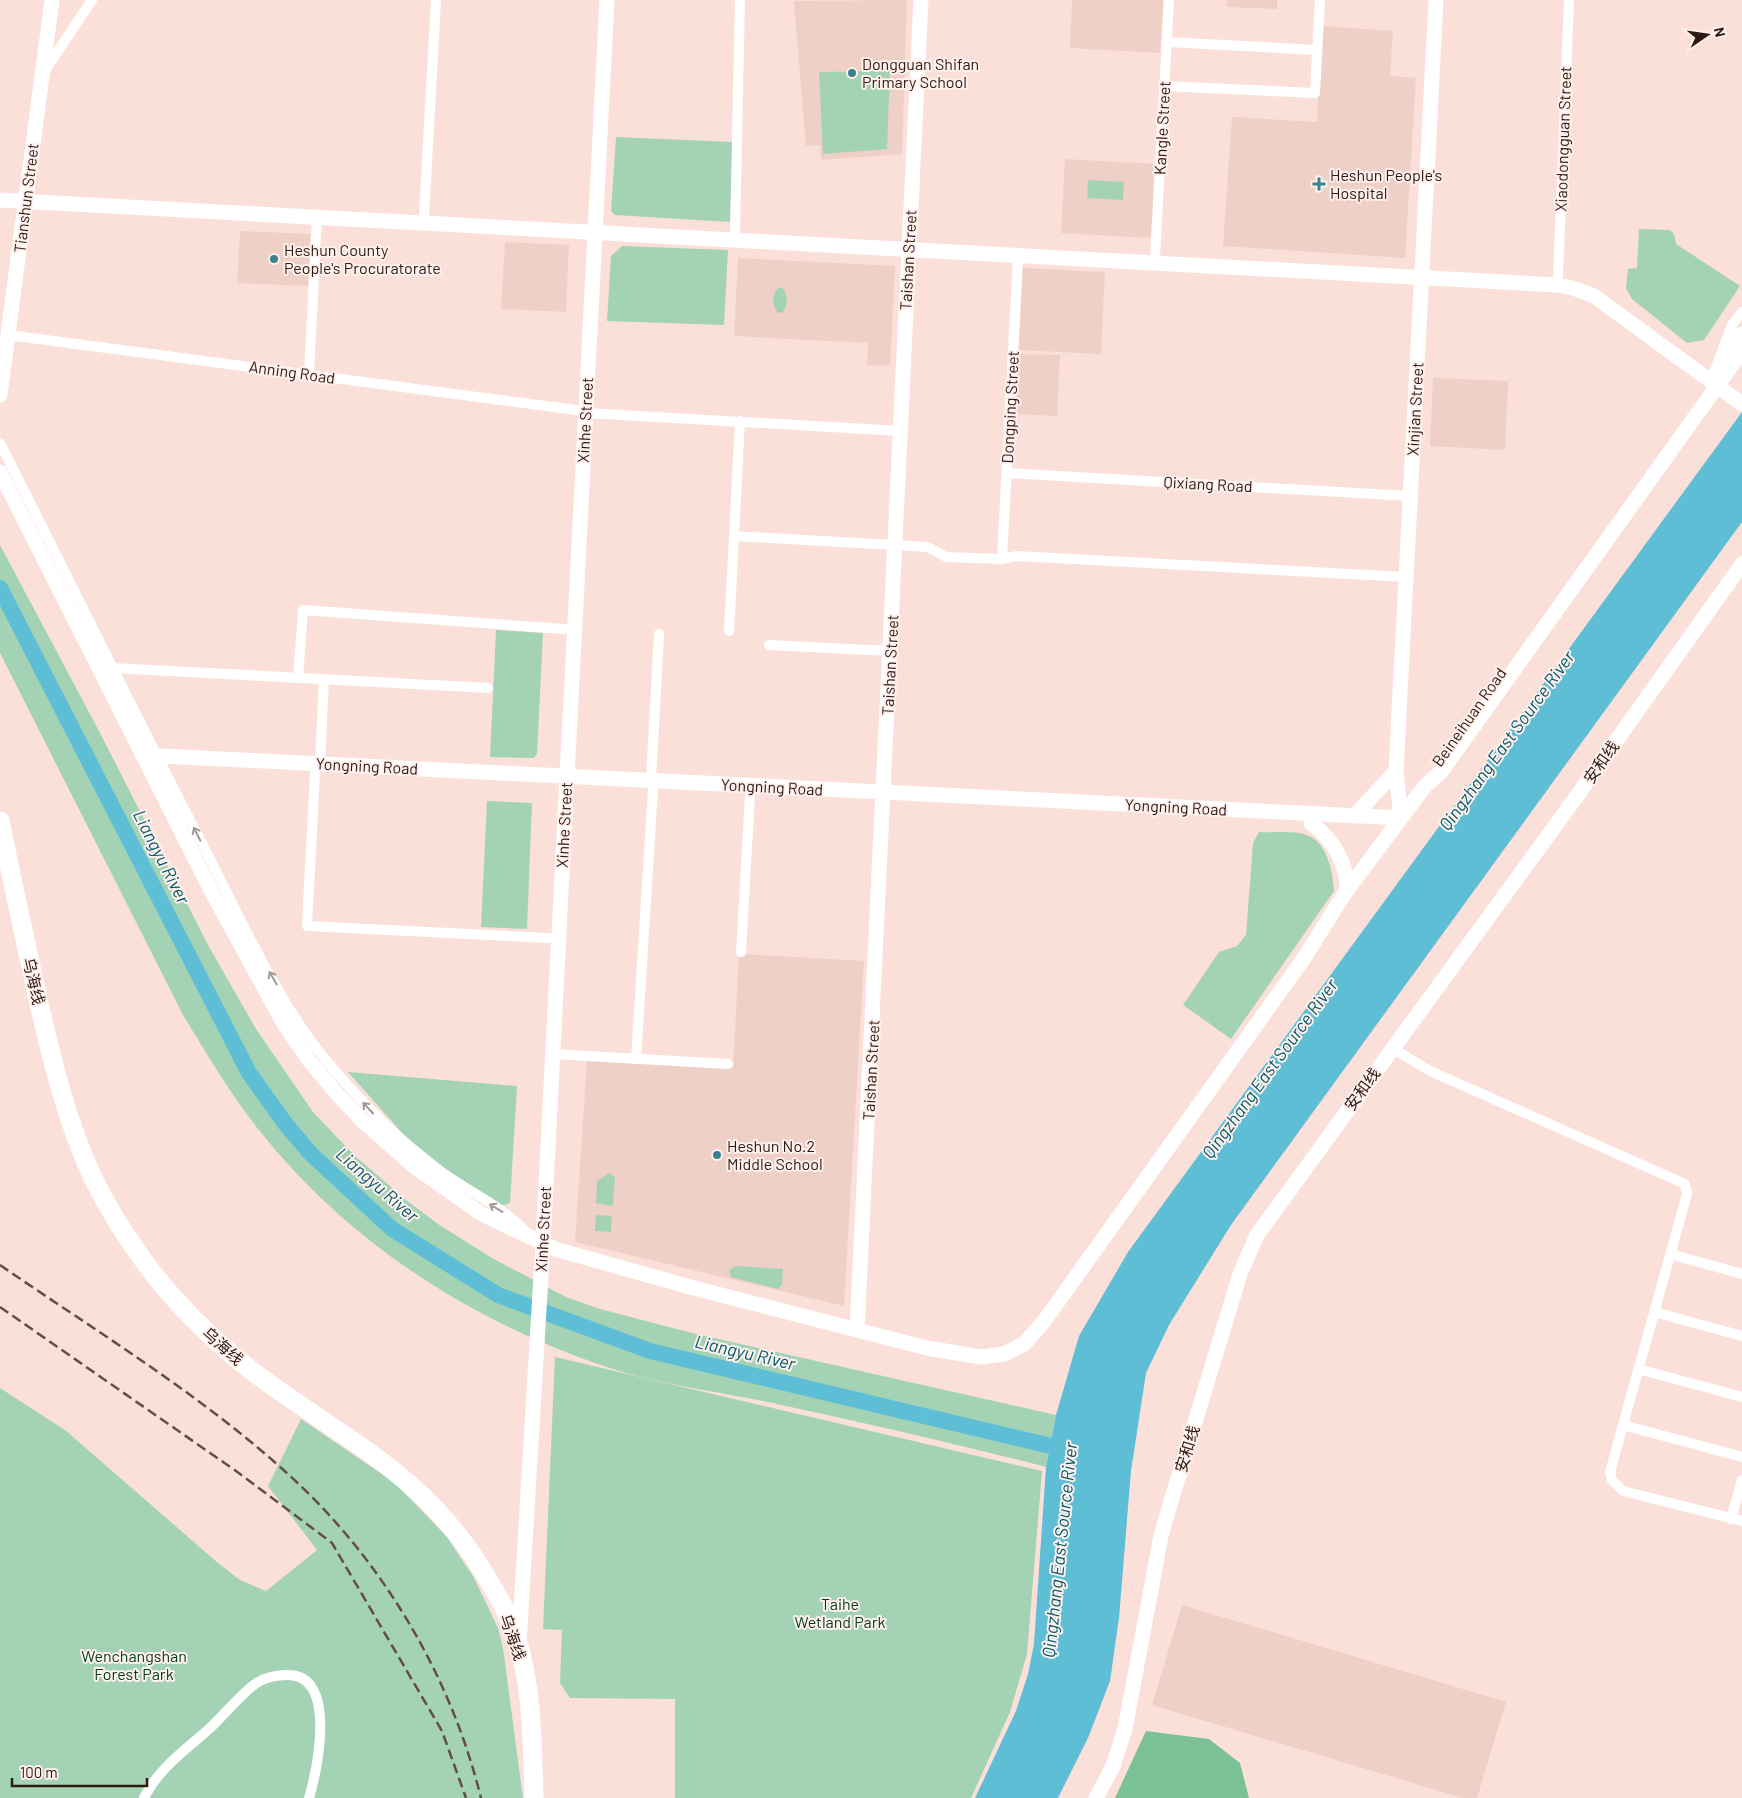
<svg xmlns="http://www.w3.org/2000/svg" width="1742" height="1798" font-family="Barlow,'Noto Sans SC',sans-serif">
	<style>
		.built { fill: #eed0c7 }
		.green { fill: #a3d3b4 }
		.forest { fill: #7ac296 }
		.water { fill: #5dbed6 }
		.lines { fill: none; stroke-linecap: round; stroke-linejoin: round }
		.river { stroke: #5dbed6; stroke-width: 16 }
		.street { stroke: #fff; stroke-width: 10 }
		.secondary { stroke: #fff; stroke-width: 15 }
		.highway { stroke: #fff; stroke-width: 19 }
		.rail { stroke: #654d47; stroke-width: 2.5; stroke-dasharray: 10 5; stroke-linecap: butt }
		.oneway { stroke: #a29895 }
		.poi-dot { fill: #3c7f90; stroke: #fef0ed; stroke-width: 2 }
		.labels { text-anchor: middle; stroke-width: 4; stroke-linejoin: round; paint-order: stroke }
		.poi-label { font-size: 16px; fill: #301913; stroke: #fef0ed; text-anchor: start }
		.street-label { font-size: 16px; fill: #301913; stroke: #fef0ed }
		.park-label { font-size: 16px; fill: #003b1f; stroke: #fef0ed }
		.water-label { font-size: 18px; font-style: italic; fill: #005a6a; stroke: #fef0ed }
	</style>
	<rect width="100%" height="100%" fill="#fae0d8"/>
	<g class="built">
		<polygon points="907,0 902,154 821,160 820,145 806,146 794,1"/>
		<polygon points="1072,0 1163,0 1160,53 1070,48"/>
		<polygon points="1227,0 1277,0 1277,9 1227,7"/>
		<polygon points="1321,26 1393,31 1390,76 1416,78 1405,258 1223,246 1232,117 1317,122"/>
		<polygon points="1065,159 1156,164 1152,238 1061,233"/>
		<polygon points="240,231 311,234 308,286 237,283"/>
		<polygon points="505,242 569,245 566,312 501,309"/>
		<polygon points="738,258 895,266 890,366 867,365 868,343 734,336"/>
		<polygon points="1023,268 1105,272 1101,354 1019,350"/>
		<polygon points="1019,354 1060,355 1057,416 1016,414"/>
		<polygon points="1433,378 1508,381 1505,450 1430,446"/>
		<polygon points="739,954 864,961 844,1306 575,1242 587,1061 733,1068"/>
		<polygon points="1182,1605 1506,1702 1477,1798 1463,1798 1152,1705"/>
	</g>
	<g class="green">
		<polygon points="890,71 887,149 823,154 819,72"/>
		<polygon points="616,137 733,142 730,222 615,215 611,211"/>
		<polygon points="1088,180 1124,182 1123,200 1087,198"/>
		<polygon points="1639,229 1670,230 1674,234 1676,244 1740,286 1704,340 1687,343 1632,299 1626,288 1628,269 1637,268"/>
		<polygon points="622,246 728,250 724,325 607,321 611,256"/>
		<path d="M778 288H783C788 296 788 307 782 313L777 312C772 304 772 295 778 288Z"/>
		<path d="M0 545 99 731 208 945 256 1029 313 1112 354 1155 406 1200 438 1224 492 1258 566 1297 600 1309 696 1334 1056 1415 1046 1467C953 1443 861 1422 768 1402 713 1391 651 1383 598 1364 466 1318 346 1240 259 1130 230 1094 207 1054 183 1015L0 653Z"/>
		<polygon points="496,630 543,633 537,754 534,758 490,757"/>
		<polygon points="487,801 532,803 527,929 481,927"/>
		<path d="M1259 832C1274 833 1296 830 1309 836 1328 844 1333 874 1334 891L1231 1039 1183 1005 1219 952 1237 946 1246 935 1253 843Z"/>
		<polygon points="348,1072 517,1086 510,1203 501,1206 448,1171 405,1136"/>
		<polygon points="609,1173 615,1177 613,1204 612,1206 596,1203 597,1181"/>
		<polygon points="596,1215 612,1216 611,1232 595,1231"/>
		<polygon points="736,1266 783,1269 782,1285 778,1289 731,1277 729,1270"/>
		<polygon points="555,1357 1042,1471 1027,1654 1010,1712 971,1798 675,1798 675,1699 570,1698 560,1683 562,1630 543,1629"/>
		<polygon points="0,1388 65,1430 218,1563 240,1580 266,1591 317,1550 268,1486 301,1419 395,1483 447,1537 474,1578 498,1628 503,1648 523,1798 0,1798"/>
	</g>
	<polygon class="forest" points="1146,1731 1209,1739 1240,1763 1249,1798 1115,1798"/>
	<polygon class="water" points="1742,412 1742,522 1231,1225 1169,1325 1146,1373 1131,1471 1119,1618 1110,1681 1088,1738 1058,1798 975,1798 1016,1711 1028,1674 1034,1644 1046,1467 1056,1415 1079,1336 1128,1252"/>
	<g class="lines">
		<polyline class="river" points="0,588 249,1073 284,1122 310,1153 392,1229 498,1295 650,1351 1072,1451"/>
		<g class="street">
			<polyline points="1167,42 1317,50"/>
			<polyline points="44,72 92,0"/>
			<polyline points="1164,86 1315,93 1320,0"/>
			<polyline points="424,215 436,0"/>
			<polyline points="735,233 740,0"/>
			<polyline points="1155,256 1169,0"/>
			<polyline points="1558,277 1569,0"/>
			<polyline points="8,335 576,410"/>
			<polyline points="1714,373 1732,325 1742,312"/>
			<polyline points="309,375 317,217"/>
			<polyline points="586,413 900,431"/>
			<path d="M0 443C69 579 136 717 207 853 242 921 276 999 325 1059 359 1100 395 1138 439 1170 467 1191 502 1206 525 1231"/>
			<polyline points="1006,473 1410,496"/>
			<polyline points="734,536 928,547 946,557 1002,559 1017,556 1406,577"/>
			<polyline points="1002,559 1018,256"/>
			<polyline points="729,631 740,421"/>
			<polyline points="769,645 890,651"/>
			<polyline points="113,668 488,688"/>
			<polyline points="298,678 303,610 564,629"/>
			<polyline points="320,764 324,679"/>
			<polyline points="315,773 307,926 548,938"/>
			<polyline points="651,780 659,634"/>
			<polyline points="741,952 750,795"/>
			<polyline points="1392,1048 1430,1071 1685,1184 1687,1194 1610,1472 1612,1480 1623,1491 1742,1521"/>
			<polyline points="552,1054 728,1064"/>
			<polyline points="636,1059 653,790"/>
			<polyline points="1670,1254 1742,1274"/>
			<polyline points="1654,1312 1742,1336"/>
			<polyline points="1638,1369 1742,1397"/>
			<polyline points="1623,1425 1742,1457"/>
			<polyline points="1731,1519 1742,1480"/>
			<path d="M144 1798C158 1769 185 1750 209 1729 224 1715 238 1697 255 1684 265 1677 277 1675 288 1675 338 1675 317 1770 309 1798"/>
		</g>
		<g class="secondary">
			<polyline points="0,200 1557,285 1573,288 1594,296 1742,404"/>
			<polyline points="1724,359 1742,334"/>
			<polyline points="0,395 52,0"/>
			<polyline points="0,472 214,896 283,1022 308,1059 338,1095 365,1123 415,1167 480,1213 555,1249 690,1287 927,1348 981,1357 1004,1354 1024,1344 1045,1320 1304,958 1345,893 1425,786 1441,772 1742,351"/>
			<polyline points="142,755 1401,818 1396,771 1436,0"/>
			<polyline points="1354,816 1396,771"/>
			<path d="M1311 823C1333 839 1347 863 1347 890"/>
			<polyline points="857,1330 921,0"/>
			<polyline points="519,1643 543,1243 607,0"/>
			<polyline points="1096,1798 1113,1766 1125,1729 1161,1536 1169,1508 1240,1274 1257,1235 1574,800 1742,564"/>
		</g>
		<path class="highway" d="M0 821C12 880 25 940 38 999 52 1060 66 1120 93 1178 109 1211 130 1243 152 1272 181 1309 215 1342 252 1371 343 1440 426 1473 487 1578 497 1594 507 1612 514 1630 533 1684 532 1742 534 1798"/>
		<g class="rail">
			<path d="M0 1265C103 1336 218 1405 307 1492 391 1575 453 1684 481 1798"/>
			<polyline points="0,1307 236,1471 332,1543 442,1731 466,1798"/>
		</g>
	</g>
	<defs><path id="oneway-shaft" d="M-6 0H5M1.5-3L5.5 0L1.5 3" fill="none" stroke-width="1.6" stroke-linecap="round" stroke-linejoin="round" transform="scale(1.25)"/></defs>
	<g class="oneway">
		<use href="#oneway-shaft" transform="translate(197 834) rotate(-117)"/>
		<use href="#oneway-shaft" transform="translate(273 978) rotate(-120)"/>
		<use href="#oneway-shaft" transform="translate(368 1108) rotate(-133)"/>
		<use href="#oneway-shaft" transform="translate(496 1208) rotate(-149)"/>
	</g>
	<g class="poi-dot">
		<circle cx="852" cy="73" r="5"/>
		<path d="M1316.5 176.5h5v5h5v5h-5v5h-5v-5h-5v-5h5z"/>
		<circle cx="274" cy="259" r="5"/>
		<circle cx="717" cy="1155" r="5"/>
	</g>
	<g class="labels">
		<g class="poi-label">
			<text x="862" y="70">Dongguan Shifan<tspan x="862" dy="18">Primary School</tspan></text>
			<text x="1330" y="181">Heshun People's<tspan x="1330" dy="18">Hospital</tspan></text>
			<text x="284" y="256">Heshun County<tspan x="284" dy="18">People's Procuratorate</tspan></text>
			<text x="727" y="1152">Heshun No.2<tspan x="727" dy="18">Middle School</tspan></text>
		</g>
		<g class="street-label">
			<text transform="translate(1162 128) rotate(-87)" y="6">Kangle Street</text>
			<text transform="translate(1563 139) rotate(-88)" y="6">Xiaodongguan Street</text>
			<text transform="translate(26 198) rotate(-83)" y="6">Tianshun Street</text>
			<text transform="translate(908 260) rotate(-87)" y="6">Taishan Street</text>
			<text transform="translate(292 372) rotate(8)" y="6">Anning Road</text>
			<text transform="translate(1010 407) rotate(-87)" y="6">Dongping Street</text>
			<text transform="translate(1415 409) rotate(-87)" y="6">Xinjian Street</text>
			<text transform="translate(585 420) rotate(-87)" y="6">Xinhe Street</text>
			<text transform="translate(1208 484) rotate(3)" y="6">Qixiang Road</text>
			<text transform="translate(890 665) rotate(-87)" y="6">Taishan Street</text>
			<text transform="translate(1469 717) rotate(-55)" y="6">Beineihuan Road</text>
			<text transform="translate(1601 762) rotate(-55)" y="6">安和线</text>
			<text transform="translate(367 766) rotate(3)" y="6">Yongning Road</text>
			<text transform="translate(772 787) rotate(3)" y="6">Yongning Road</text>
			<text transform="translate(1176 807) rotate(3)" y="6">Yongning Road</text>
			<text transform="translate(564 825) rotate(-87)" y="6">Xinhe Street</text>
			<text transform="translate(34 981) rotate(77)" y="6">乌海线</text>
			<text transform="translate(871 1070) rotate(-87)" y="6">Taishan Street</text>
			<text transform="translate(1362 1089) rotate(-54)" y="6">安和线</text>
			<text transform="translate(543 1229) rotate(-87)" y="6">Xinhe Street</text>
			<text transform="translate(223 1346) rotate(41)" y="6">乌海线</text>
			<text transform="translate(1187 1449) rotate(-73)" y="6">安和线</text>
			<text transform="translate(513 1637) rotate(71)" y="6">乌海线</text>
		</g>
		<g class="park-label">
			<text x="840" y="1610">Taihe<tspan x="840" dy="18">Wetland Park</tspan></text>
			<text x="134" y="1662">Wenchangshan<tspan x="134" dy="18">Forest Park</tspan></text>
		</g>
		<g class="water-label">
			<text transform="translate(1507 741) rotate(-54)" y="6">Qingzhang East Source River</text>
			<text transform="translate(161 857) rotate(63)" y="6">Liangyu River</text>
			<text transform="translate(1270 1069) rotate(-54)" y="6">Qingzhang East Source River</text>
			<text transform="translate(377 1185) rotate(41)" y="6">Liangyu River</text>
			<text transform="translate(745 1353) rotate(13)" y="6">Liangyu River</text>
			<text transform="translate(1060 1550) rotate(-84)" y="6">Qingzhang East Source River</text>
		</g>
	</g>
	<g transform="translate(1707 35) rotate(77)" stroke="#fef0ed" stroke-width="4" paint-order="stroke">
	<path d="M0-4L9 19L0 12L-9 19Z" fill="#301913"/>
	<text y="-8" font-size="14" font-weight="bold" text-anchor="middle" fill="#301913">N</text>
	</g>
	<path d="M12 1778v8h135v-8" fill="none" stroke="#301913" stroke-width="2.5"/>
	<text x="20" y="1778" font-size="15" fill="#301913" stroke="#fef0ed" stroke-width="4" paint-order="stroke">100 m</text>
</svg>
